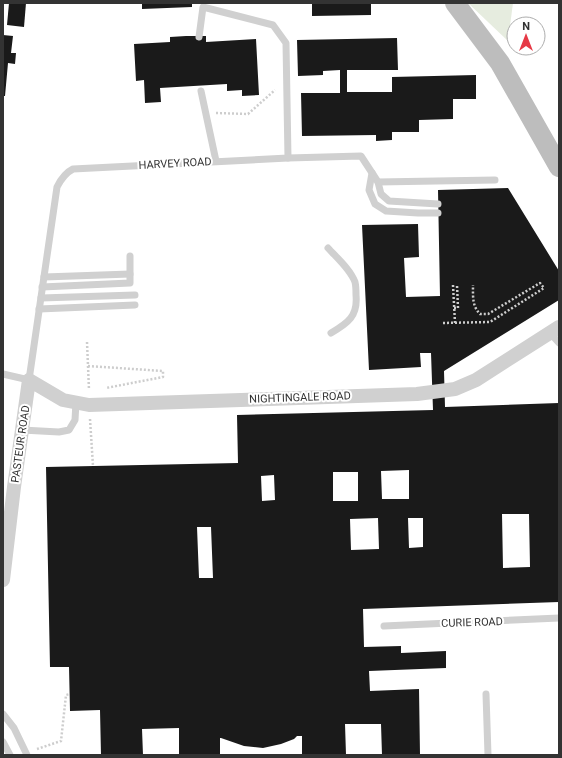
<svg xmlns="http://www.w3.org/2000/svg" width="562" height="758" font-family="Roboto,sans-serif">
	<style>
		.green { fill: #e6ecdf }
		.building { fill: #1a1a1a; fill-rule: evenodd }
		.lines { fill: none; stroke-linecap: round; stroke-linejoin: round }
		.path { stroke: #cdcdcd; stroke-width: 2.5; stroke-dasharray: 2 2; stroke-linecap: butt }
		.service { stroke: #d0d0d0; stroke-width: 7 }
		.minor { stroke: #d0d0d0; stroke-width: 14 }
		.secondary { stroke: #bdbdbd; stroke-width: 20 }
		.labels { text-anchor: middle; stroke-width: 4; stroke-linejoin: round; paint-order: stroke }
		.street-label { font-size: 11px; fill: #333; stroke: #fff }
	</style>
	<rect width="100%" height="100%" fill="#fff"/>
	<polygon class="green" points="468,3 513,3 508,41"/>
	<g class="building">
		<polygon points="9,3 26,3 24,27 7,25"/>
		<polygon points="142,3 192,3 192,7 142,9"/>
		<polygon points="312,3 371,3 371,15 312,16"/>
		<polygon points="3,35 13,36 11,53 16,53 15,64 8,63 5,96 3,96"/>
		<polygon points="186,36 206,36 206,42 256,39 259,95 242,96 242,90 227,91 227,84 160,88 161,102 145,103 144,80 136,81 134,44 170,42 170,37"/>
		<polygon points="397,38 398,70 347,70 347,92 392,92 392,77 476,75 476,99 453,99 453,119 419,120 419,132 392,132 392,140 376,141 376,135 302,136 301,93 340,93 340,70 323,71 323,75 298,76 297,40"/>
		<path d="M508 188 559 271V300L444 371 445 407 559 403V602L363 609 364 647 401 646V653L446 651V668L369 671 370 691 419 689 420 755H382L381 724H345L346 755H302V736H297L294 739 281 744 263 748 244 746 221 738H220V755H179V728L142 729 143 755H101L100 710 70 711 69 667H50L46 467 238 463 237 415 433 410 431 353H420L421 367 369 370 362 225 418 224 419 257 404 258 406 297 440 296 438 190ZM409 470V499H382L381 471ZM333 472H358V501H333ZM274 475 275 500 262 501 261 476ZM502 514H529L530 567 503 568ZM378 518 379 549 351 550 350 519ZM408 518H423V547L409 548ZM197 527H211L213 578H199Z"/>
	</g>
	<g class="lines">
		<g class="path">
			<polyline points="216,113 248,114 275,90"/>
			<polyline points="453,285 455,323"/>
			<polyline points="454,308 458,308 457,285"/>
			<path d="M443 323 490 322 544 288 540 283 488 314H480C472 306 473 296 473 285"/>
			<polyline points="87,342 88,366 163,371 163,377 106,388"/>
			<polyline points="88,366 89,390"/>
			<polyline points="90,419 93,466"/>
			<polyline points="37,749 61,741 66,695 70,694"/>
		</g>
		<g class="service">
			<polyline points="201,91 216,161"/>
			<polyline points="288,158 361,156 378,182 495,180"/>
			<polyline points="372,173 369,190 375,204 386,211 418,213 438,213"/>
			<polyline points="378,182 381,194 389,201 438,204"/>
			<path d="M328 248C337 258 350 269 355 282 356 286 356 291 356 295 358 316 348 323 331 333"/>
			<polyline points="44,277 130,274"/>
			<polyline points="42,287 130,283 130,256"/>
			<polyline points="41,298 135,295"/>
			<polyline points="39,309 135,305"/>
			<polyline points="550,333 559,343"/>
			<path d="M3 374 29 380 57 187C61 179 65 173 73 169L288 158 286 43 273 25 203 7 199 37"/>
			<polyline points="22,430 59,432 69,430 75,420 76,402"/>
			<polyline points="384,626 559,618"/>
			<polyline points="486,694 488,755"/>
			<polyline points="3,714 14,728 27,755"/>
			<polyline points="3,742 10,755"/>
		</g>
		<polyline class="minor" points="3,580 14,487 29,380 63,400 89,405 417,394 455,389 476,380 559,327"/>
		<polyline class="secondary" points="455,3 500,63 559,167"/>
	</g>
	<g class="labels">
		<g class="street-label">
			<text transform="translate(175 163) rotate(-3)" y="4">HARVEY ROAD</text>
			<text transform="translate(300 397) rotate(-2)" y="4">NIGHTINGALE ROAD</text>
			<text transform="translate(20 444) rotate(-82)" y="4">PASTEUR ROAD</text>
			<text transform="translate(472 622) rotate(-2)" y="4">CURIE ROAD</text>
		</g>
	</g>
	<rect width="562" height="758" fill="none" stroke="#333333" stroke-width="8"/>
	<g transform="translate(526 36)"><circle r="19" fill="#ffffff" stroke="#adadad"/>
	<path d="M0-3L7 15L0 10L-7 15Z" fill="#e63946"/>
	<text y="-6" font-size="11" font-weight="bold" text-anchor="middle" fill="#333333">N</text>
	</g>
</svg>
